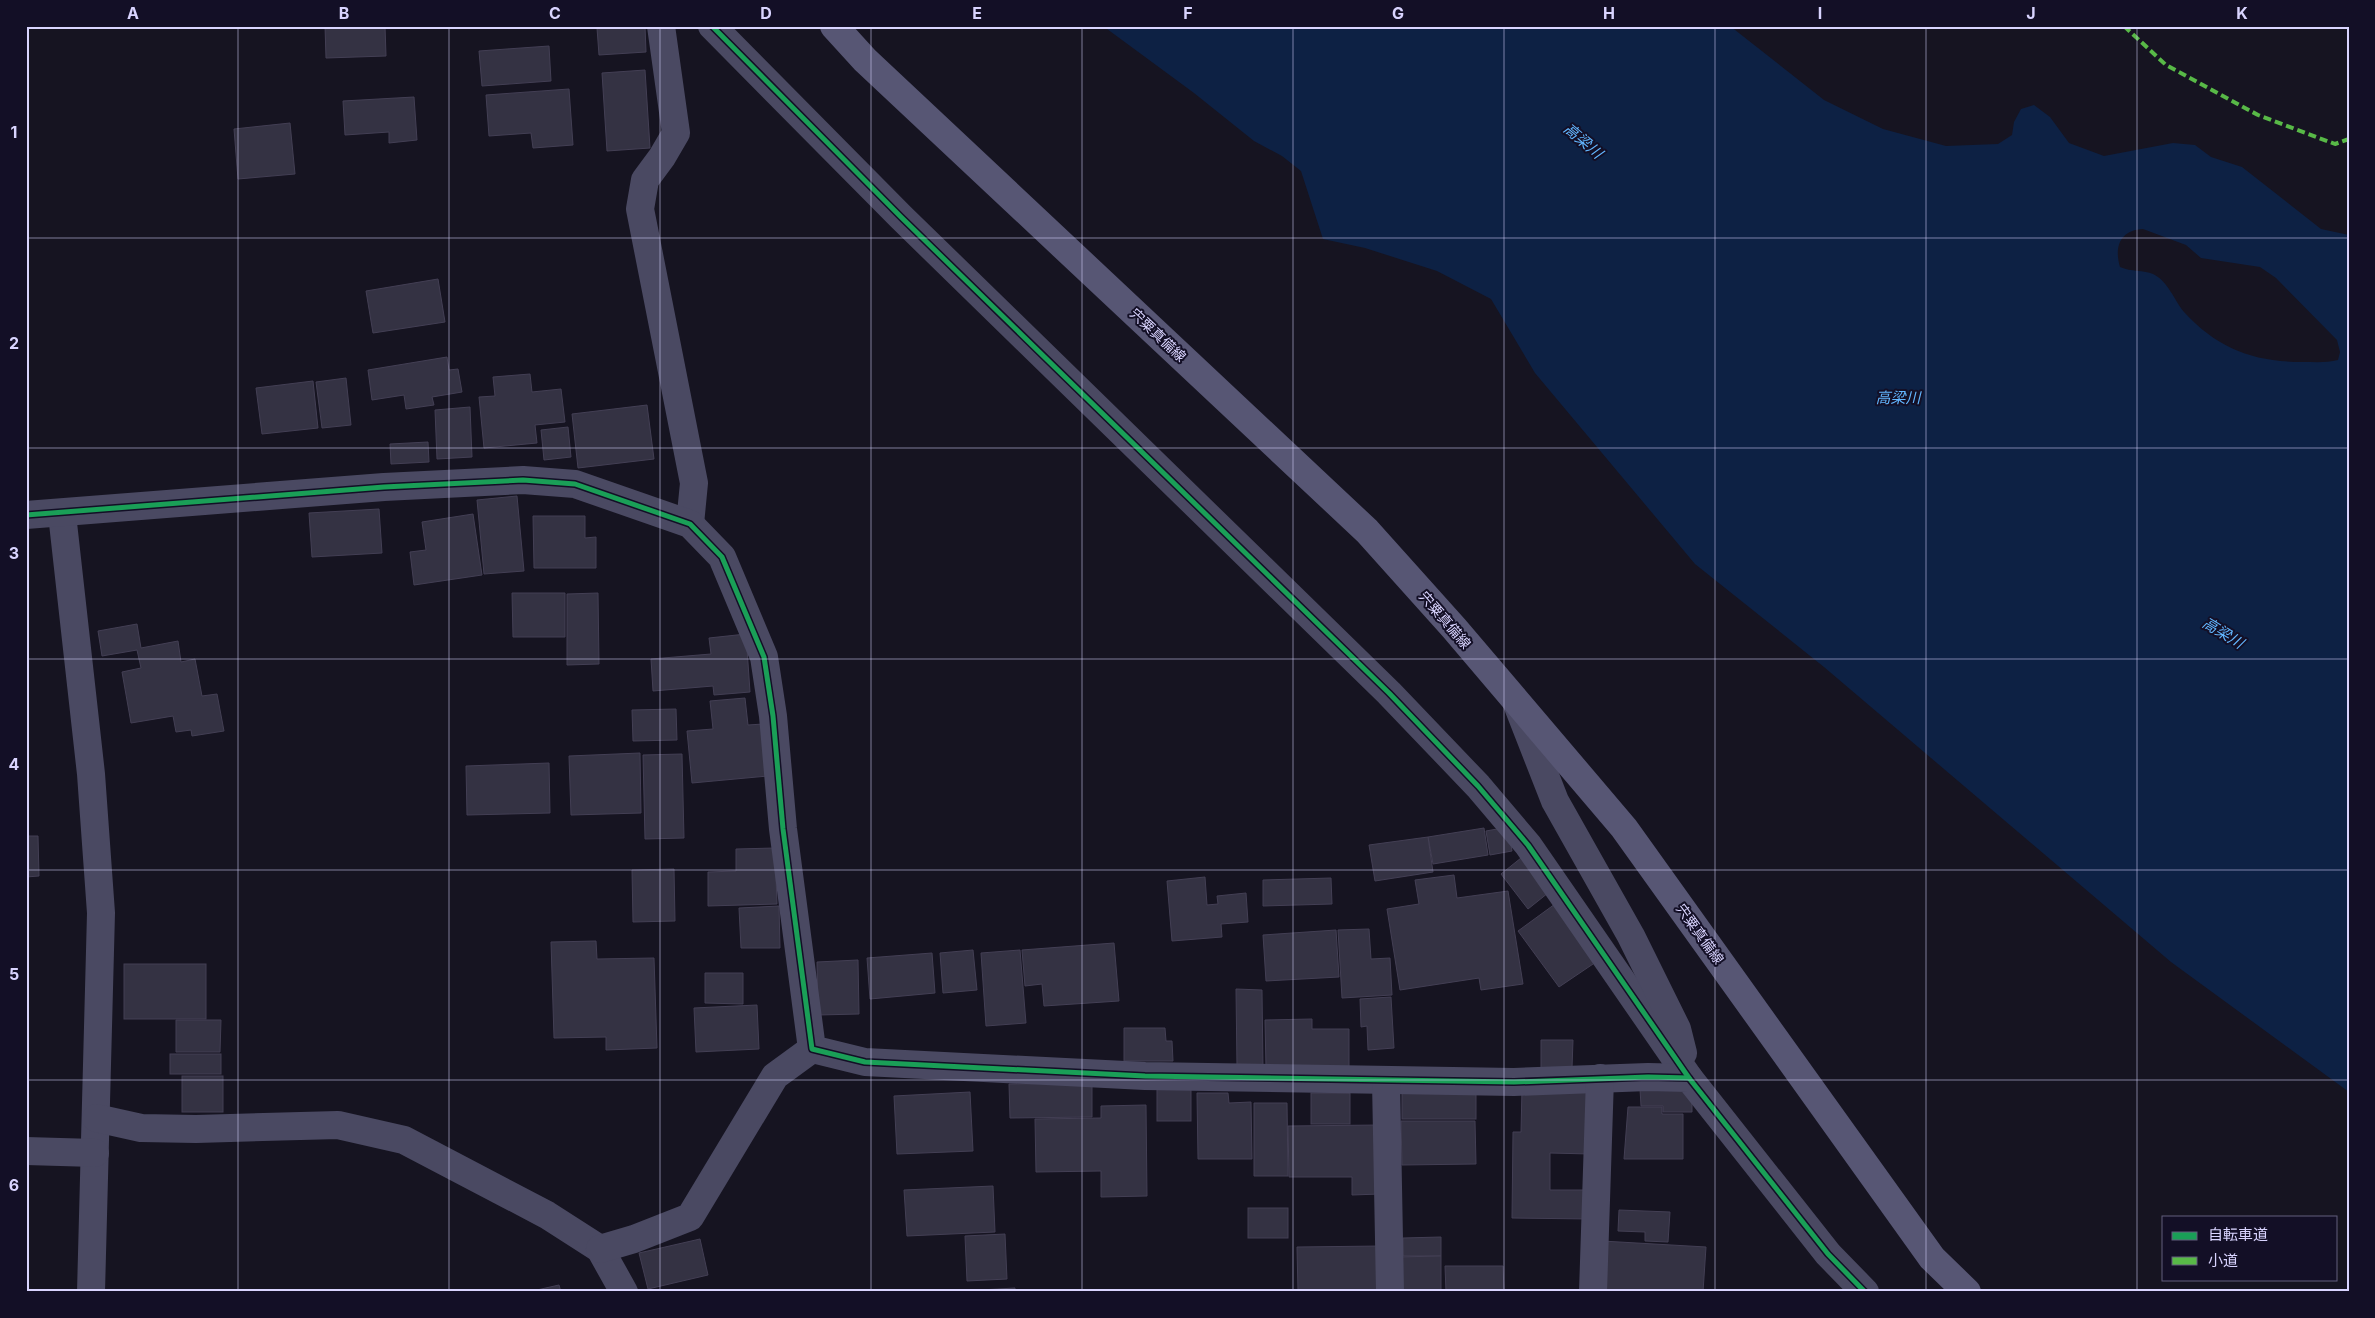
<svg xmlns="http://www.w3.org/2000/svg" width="2375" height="1318" font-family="Inter,'Noto Sans JP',sans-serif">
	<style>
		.water { fill: #0d2144; fill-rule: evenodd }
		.building { fill: #343243; stroke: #433f54 }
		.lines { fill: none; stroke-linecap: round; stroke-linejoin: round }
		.street { stroke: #4a4962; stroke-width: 28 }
		.secondary { stroke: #575674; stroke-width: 28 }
		.quiet { stroke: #58b947; stroke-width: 4; stroke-dasharray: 8 4; stroke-linecap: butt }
		.cycleway-casing { stroke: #130f26; stroke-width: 8 }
		.cycleway { stroke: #1a9f57; stroke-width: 5 }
		.grid { fill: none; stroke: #d9d4ff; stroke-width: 1; stroke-opacity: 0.55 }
		.labels { text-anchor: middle; stroke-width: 4; stroke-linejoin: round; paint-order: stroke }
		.street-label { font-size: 14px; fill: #d9d4ff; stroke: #130f26 }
		.water-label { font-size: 15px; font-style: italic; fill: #62b6ff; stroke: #130f26 }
		.neatline { fill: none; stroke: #d9d4ff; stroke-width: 2 }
		.grid-label { font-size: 16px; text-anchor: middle; font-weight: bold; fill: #d9d4ff }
	</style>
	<rect width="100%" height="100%" fill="#161421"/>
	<path class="water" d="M1103 26H1730L1824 100 1883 129 1946 146 1998 144 2012 135 2014 122 2021 109 2034 105 2050 117 2069 143 2104 156 2173 143 2195 145 2211 157 2242 167 2321 229 2349 235V1092L2171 962 1824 667 1695 564 1535 373 1491 299 1437 271 1365 248 1323 239 1301 171 1282 156 1254 141 1194 93ZM2143 229 2186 245 2201 258 2260 267 2276 278 2337 340 2340 352 2338 360C2327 363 2315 362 2303 362 2254 362 2218 349 2184 312 2174 300 2168 281 2153 274 2144 270 2131 272 2120 267 2114 247 2120 230 2143 229Z"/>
	<g class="building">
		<polygon points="325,26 385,26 386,56 326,58"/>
		<polygon points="645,26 646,52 599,55 597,28"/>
		<polygon points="549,46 551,81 482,86 479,51"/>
		<polygon points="645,70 650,148 607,151 602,73"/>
		<polygon points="569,89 573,145 533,148 531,133 489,136 486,95"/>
		<polygon points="414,97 417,140 389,143 389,132 345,135 343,101"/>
		<polygon points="290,123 295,174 238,179 234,129"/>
		<polygon points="438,279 445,322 373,333 366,291"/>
		<polygon points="447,357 449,370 458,369 462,392 432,397 434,405 406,409 404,395 372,400 368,370"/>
		<polygon points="530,374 532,392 561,389 565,422 535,425 537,443 484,448 479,397 495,396 493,377"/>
		<polygon points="346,378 351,425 322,428 316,382"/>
		<polygon points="313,381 318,428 262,434 256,388"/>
		<polygon points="647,405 654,459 578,468 572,414"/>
		<polygon points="470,407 472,457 437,459 435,410"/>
		<polygon points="568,427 571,457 544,460 541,430"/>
		<polygon points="428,442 429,462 391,464 390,444"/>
		<polygon points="517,496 524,571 484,574 477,500"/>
		<polygon points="379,509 382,553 312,557 309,513"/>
		<polygon points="473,514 482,575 414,585 410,552 426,550 422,522"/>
		<polygon points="533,516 585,516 585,538 596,537 596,568 534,568"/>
		<polygon points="512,593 565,593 565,637 513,637"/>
		<polygon points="598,593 599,664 567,665 567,594"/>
		<polygon points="137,624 141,648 178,641 181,662 195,659 202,696 217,694 224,731 192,736 191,730 176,732 173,716 131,723 122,672 141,668 137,650 102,656 98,631"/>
		<polygon points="746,634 750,692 714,695 713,686 653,691 651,659 711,654 709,638"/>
		<polygon points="745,698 748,725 763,724 768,776 692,783 687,731 713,729 710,701"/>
		<polygon points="676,709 677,740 633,741 632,710"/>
		<polygon points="640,753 641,813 571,815 569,756"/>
		<polygon points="682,754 684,838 645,839 643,755"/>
		<polygon points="549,763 550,813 467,815 466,766"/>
		<polygon points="1508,827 1512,851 1490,855 1486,831"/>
		<polygon points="1484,828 1488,855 1433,864 1428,837"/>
		<polygon points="26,836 38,836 39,876 26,877"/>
		<polygon points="1428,837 1433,872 1375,881 1369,845"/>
		<polygon points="775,848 777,904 708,906 708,872 736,871 736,849"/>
		<polygon points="1521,858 1548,893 1528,909 1501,874"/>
		<polygon points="674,869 675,921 633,922 632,870"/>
		<polygon points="1454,875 1457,898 1508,891 1523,984 1481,990 1479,978 1400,990 1387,909 1419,904 1415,880"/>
		<polygon points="1205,877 1207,905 1218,904 1217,896 1246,893 1248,922 1221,924 1222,937 1172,941 1167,881"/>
		<polygon points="1331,878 1332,904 1263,906 1263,880"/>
		<polygon points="1555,904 1596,962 1559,987 1518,931"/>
		<polygon points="779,906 780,948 741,948 739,908"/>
		<polygon points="1369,929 1371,959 1390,958 1392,995 1342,998 1338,930"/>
		<polygon points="1336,930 1339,977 1266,981 1263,935"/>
		<polygon points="596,941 597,959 654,958 657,1048 606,1050 606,1037 554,1038 551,942"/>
		<polygon points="1114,943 1119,1001 1044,1006 1042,984 1025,986 1022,950"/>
		<polygon points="973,950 977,990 943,993 940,953"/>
		<polygon points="1020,950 1026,1023 986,1026 981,953"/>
		<polygon points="932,953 935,993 870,999 867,958"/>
		<polygon points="858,960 859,1014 818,1015 817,962"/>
		<rect x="124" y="964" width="82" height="55"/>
		<polygon points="705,973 743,973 743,1004 705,1003"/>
		<polygon points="1236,989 1262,990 1263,1068 1237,1068"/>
		<polygon points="1391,997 1394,1048 1368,1050 1367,1026 1361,1027 1360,999"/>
		<polygon points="757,1005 759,1049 696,1052 694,1008"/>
		<polygon points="1312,1019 1312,1029 1349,1029 1349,1067 1266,1068 1265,1020"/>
		<polygon points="176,1020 221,1020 220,1052 176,1052"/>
		<polygon points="1124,1028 1165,1028 1166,1041 1172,1041 1173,1061 1124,1061"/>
		<polygon points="1541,1040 1573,1040 1572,1068 1541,1068"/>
		<rect x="170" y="1054" width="51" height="20"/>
		<rect x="182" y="1076" width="41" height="36"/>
		<polygon points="1092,1083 1092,1117 1010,1118 1009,1084"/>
		<rect x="1157" y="1089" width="34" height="32"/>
		<polygon points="1522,1089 1590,1090 1590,1154 1550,1153 1550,1190 1590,1190 1590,1219 1512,1218 1513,1132 1521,1132"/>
		<polygon points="1640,1089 1692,1089 1692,1112 1663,1112 1663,1106 1641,1106"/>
		<polygon points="970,1092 973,1151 897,1154 894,1096"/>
		<polygon points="1197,1093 1228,1093 1229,1103 1251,1102 1252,1159 1198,1159"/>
		<rect x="1311" y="1093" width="39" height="31"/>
		<rect x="1402" y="1093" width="74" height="26"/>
		<polygon points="1254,1103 1287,1103 1288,1176 1254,1176"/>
		<polygon points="1146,1105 1147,1196 1101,1197 1101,1171 1036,1172 1035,1119 1101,1118 1101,1106"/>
		<polygon points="1628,1107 1662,1107 1662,1114 1683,1114 1683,1159 1624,1159"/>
		<polygon points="1401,1121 1475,1121 1476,1164 1402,1165"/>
		<polygon points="1379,1125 1380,1194 1352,1195 1352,1177 1289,1177 1288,1126"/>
		<polygon points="993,1186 995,1232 907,1236 904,1190"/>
		<rect x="1248" y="1208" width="40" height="30"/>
		<polygon points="1619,1210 1670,1212 1668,1242 1645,1241 1645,1232 1618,1231"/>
		<polygon points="1005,1234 1007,1279 967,1281 965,1236"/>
		<polygon points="1441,1237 1441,1256 1403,1256 1403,1238"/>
		<polygon points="700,1239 708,1275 648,1289 639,1253"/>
		<polygon points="1602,1241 1706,1247 1703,1292 1607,1292 1607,1289 1601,1289"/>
		<polygon points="1381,1246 1381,1292 1298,1292 1297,1247"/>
		<polygon points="1441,1256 1441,1292 1398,1292 1397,1257"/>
		<polygon points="1445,1266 1503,1266 1504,1292 1446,1292"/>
		<polygon points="559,1285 561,1292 528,1292"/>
		<polygon points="1015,1288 1015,1292 980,1292 980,1290"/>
	</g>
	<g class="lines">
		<g class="street">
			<polyline points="661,26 676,133 662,157 645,180 640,209 694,483 690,524"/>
			<polyline points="712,26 901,217 1389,693 1478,786 1528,845 1689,1078"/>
			<polyline points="62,514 91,774 101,913 91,1292"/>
			<polyline points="26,515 384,487 523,480 575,484 690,524 722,557 764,657 773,716 783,829 812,1049 865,1062 1145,1076 1514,1082 1648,1077 1689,1078 1828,1254 1865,1292"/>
			<polyline points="1517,704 1555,801 1631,936 1677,1029 1683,1053"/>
			<polyline points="1386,1081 1390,1292"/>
			<polyline points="96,1118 141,1128 196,1129 338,1125 404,1140 547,1215 600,1249 624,1292"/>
			<polyline points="26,1151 95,1153"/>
			<polyline points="600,1249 634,1239 690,1217 775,1076 812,1049"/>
			<polyline points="1593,1292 1600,1078"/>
		</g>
		<polyline class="secondary" points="834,26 865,60 1367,531 1454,628 1624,828 1932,1258 1967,1292"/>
		<polyline class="quiet" points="2124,26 2166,65 2258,115 2335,144 2349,139"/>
		<defs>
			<g id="cycleway">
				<polyline points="712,26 901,217 1389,693 1478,786 1528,845 1689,1078"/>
				<polyline points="26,515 384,487 523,480 575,484 690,524 722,557 764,657 773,716 783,829 812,1049 865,1062 1145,1076 1514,1082 1648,1077 1689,1078 1828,1254 1865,1292"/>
			</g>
		</defs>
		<use href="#cycleway" class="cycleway-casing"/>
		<use href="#cycleway" class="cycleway"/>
	</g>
	<path class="grid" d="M238 26V1292M449 26V1292M660 26V1292M871 26V1292M1082 26V1292M1293 26V1292M1504 26V1292M1715 26V1292M1926 26V1292M2137 26V1292M26 238H2349M26 448H2349M26 659H2349M26 870H2349M26 1080H2349"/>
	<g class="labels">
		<g class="street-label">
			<text transform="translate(1158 335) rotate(43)" y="5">宍粟真備線</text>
			<text transform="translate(1445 620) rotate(49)" y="5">宍粟真備線</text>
			<text transform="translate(1700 934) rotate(54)" y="5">宍粟真備線</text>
		</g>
		<g class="water-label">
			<text transform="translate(1583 141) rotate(40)" y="5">高梁川</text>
			<text x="1898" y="403">高梁川</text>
			<text transform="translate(2223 633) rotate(31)" y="5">高梁川</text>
		</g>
	</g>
	<rect width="2375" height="1318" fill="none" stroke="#130f26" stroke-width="55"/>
	<rect x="2162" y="1216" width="175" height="65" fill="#130f26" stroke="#625e7d"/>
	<rect x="2172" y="1232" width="25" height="8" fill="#1a9f57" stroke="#625e7d"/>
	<text x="2208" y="1240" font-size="15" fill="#d9d4ff">自転車道</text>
	<rect x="2172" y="1257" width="25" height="8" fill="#58b947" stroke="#625e7d"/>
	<text x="2208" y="1266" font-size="15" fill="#d9d4ff">小道</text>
	<rect x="28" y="28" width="2320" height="1262" class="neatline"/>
	<g class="grid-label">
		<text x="133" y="19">A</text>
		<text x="344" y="19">B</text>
		<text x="555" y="19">C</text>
		<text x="766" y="19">D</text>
		<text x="977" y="19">E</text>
		<text x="1188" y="19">F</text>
		<text x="1398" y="19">G</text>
		<text x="1609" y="19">H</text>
		<text x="1820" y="19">I</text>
		<text x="2031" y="19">J</text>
		<text x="2242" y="19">K</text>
		<text x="14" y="138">1</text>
		<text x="14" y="349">2</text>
		<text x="14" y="559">3</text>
		<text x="14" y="770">4</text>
		<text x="14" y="980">5</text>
		<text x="14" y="1191">6</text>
	</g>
</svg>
